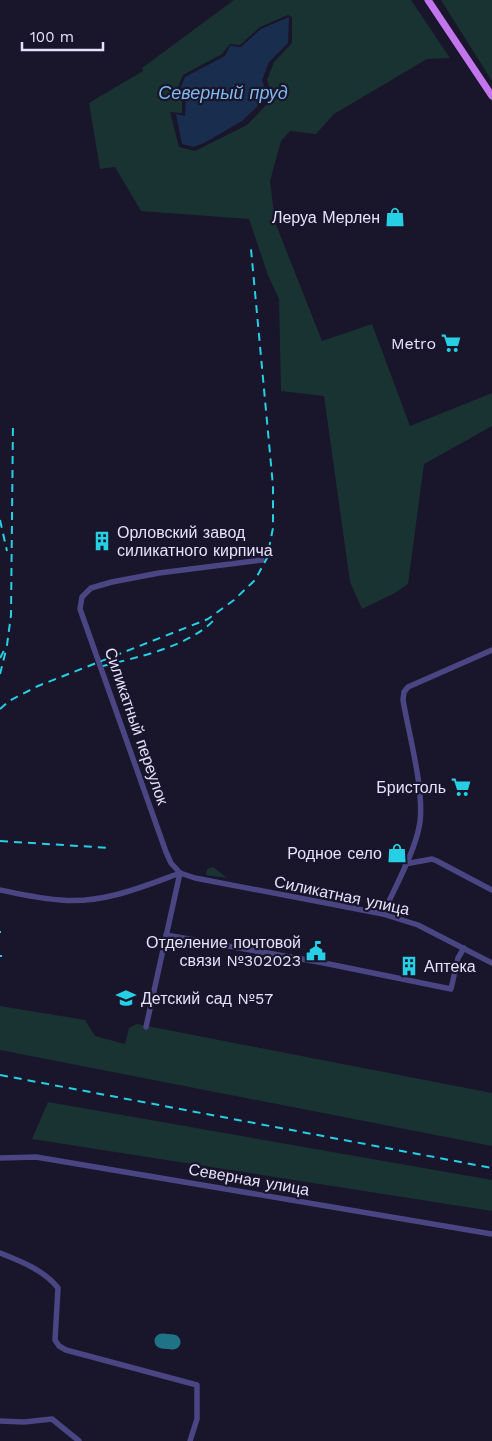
<svg xmlns="http://www.w3.org/2000/svg" width="492" height="1441" font-family="'Work Sans',sans-serif">
	<style>
		.green { fill: #193333; fill-rule: evenodd }
		.water { fill: #192e4f }
		.lines { fill: none; stroke-linecap: round; stroke-linejoin: round }
		.taxiway { stroke: #207287; stroke-width: 15 }
		.minor { stroke: #494683; stroke-width: 5.5 }
		.major { stroke: #c276ee; stroke-width: 7 }
		.rail { stroke: #26cfe4; stroke-width: 2; stroke-dasharray: 8 6; stroke-linecap: butt }
		.labels { text-anchor: middle; stroke-width: 4.5; stroke-linejoin: round; paint-order: stroke }
		.poi-label { font-size: 16px; fill: #e5e2fb; stroke: #19152a; text-anchor: end }
		.street-label { font-size: 16px; fill: #e5e2fb; stroke: #19152a }
		.water-label { font-size: 18px; font-style: italic; fill: #7db9ef; stroke: #19152a }
	</style>
	<rect width="100%" height="100%" fill="#19152a"/>
	<g class="green">
		<path d="M234 0H411L450 58 427 59 334 114 316 134 290 131 281 141 270 181 275 222 322 341 372 324 410 426 492 393V426L424 464 408 584 395 593 362 609 350 582 324 396 281 391 279 299 268 275 249 219 141 211 115 167 100 169 89 103 143 71 142 68ZM288 15 292 17V43L274 62 267 80 273 98 247 125 195 151 179 147 170 112 182 113V96L178 87 183 75 222 54 230 44 240 45 260 27Z"/>
		<polygon points="441,0 492,0 492,81"/>
		<polygon points="213,867 227,878 206,875 207,869"/>
		<polygon points="0,1006 85,1020 95,1036 125,1044 129,1028 137,1024 492,1093 492,1146 0,1050"/>
		<polygon points="48,1102 492,1180 492,1211 32,1139"/>
	</g>
	<polygon class="water" points="289,17 288,43 269,62 262,80 268,96 242,121 204,143 193,147 182,144 176,114 185,116 186,96 181,87 185,77 225,56 230,46 241,47 261,29"/>
	<g class="lines">
		<polyline class="taxiway" points="162,1341 173,1342"/>
		<g class="minor">
			<polyline points="405,864 432,859 437,861 492,890"/>
			<polyline points="180,873 171,863 166,852 80,609 82,597 91,588 112,582 159,573 262,560"/>
			<polyline points="180,873 195,878 383,914 418,925 492,963"/>
			<path d="M0 890C20 894 41 899 61 900 102 904 142 887 180 873"/>
			<path d="M383 914C395 887 416 850 420 822 424 788 409 735 403 700L404 692 408 687 492 650"/>
			<polyline points="166,935 324,963 451,989 458,958 464,948"/>
			<polyline points="146,1027 180,873"/>
			<polyline points="0,1158 36,1157 492,1234"/>
			<path d="M0 1253C20 1261 44 1270 58 1288L55 1340 59 1346 66 1350 197 1385V1419L190 1441"/>
			<polyline points="0,1421 24,1422 52,1419 79,1441"/>
		</g>
		<polyline class="major" points="428,0 492,96"/>
		<g class="rail">
			<polyline points="0,520 7,551"/>
			<polyline points="0,658 7,645 11,615 13,422"/>
			<path d="M103 666C138 657 187 647 213 621"/>
			<polyline points="0,674 6,650"/>
			<polyline points="0,709 9,701 38,686 208,619 234,600 255,580 267,558 273,528 273,486 251,249"/>
			<polyline points="0,841 110,848"/>
			<polyline points="0,932 1,932"/>
			<polyline points="0,956 2,956"/>
			<polyline points="0,1075 492,1168"/>
		</g>
	</g>
	<defs>
		<symbol id="shop-bare" viewBox="-9 -9 18 18"><path d="M-5-2.5h2.3a2.7 3.5 0 0 1 5.4 0H5L5.5 6h-11ZM-1.5-2.5h3a1.5 2.3 0 0 0-3 0Z" fill="#26cfe4" stroke="#19152a" stroke-width="2.5" paint-order="stroke"/></symbol>
		<symbol id="supermarket-bare" viewBox="-9 -9 18 18"><path d="M-6-5.5h2.5l.6 2H6L4.5 2H-2.5L-4.4-4H-6ZM-1.5 3.2a1.3 1.3 0 1 0 .1 0ZM3 3.2a1.3 1.3 0 1 0 .1 0Z" fill="#26cfe4" stroke="#19152a" stroke-width="2.5" paint-order="stroke"/></symbol>
		<symbol id="building-bare" viewBox="-9 -9 18 18"><path d="M-4-6H4V6H1V3H-1V6H-4ZM-2.5-4.3h1.7v1.8h-1.7ZM.8-4.3h1.7v1.8H.8ZM-2.5-1h1.7V.8h-1.7ZM.8-1h1.7V.8H.8Z" fill="#26cfe4" stroke="#19152a" stroke-width="2.5" paint-order="stroke"/></symbol>
		<symbol id="civic-bare" viewBox="-9 -9 18 18"><path d="M-.6-6.5H3V-4.5H.6V-3L4-1V1h2V6H-6V1h2V-1L-.6-3ZM-1.2 2.5V6h2.4V2.5Z" fill="#26cfe4" stroke="#19152a" stroke-width="2.5" paint-order="stroke"/></symbol>
		<symbol id="school-bare" viewBox="-9 -9 18 18"><path d="M0-5L7-2L0 1L-7-2ZM-4 1L0 2.5L4 1V4Q0 6-4 4Z" fill="#26cfe4" stroke="#19152a" stroke-width="2.5" paint-order="stroke"/></symbol>
	</defs>
	<g fill-rule="evenodd">
		<use href="#shop-bare" x="381" y="203" width="28" height="28"/>
		<use href="#supermarket-bare" x="437" y="329" width="28" height="28"/>
		<use href="#building-bare" x="88" y="527" width="28" height="28"/>
		<use href="#supermarket-bare" x="447" y="773" width="28" height="28"/>
		<use href="#shop-bare" x="383" y="839" width="28" height="28"/>
		<use href="#civic-bare" x="302" y="937" width="28" height="28"/>
		<use href="#building-bare" x="395" y="952" width="28" height="28"/>
		<use href="#school-bare" x="112" y="984" width="28" height="28"/>
	</g>
	<g class="labels">
		<g class="poi-label">
			<text x="380" y="223">Леруа Мерлен</text>
			<text x="436" y="349">Metro</text>
			<text x="117" y="538" text-anchor="start">Орловский завод<tspan x="117" dy="18">силикатного кирпича</tspan></text>
			<text x="446" y="793">Бристоль</text>
			<text x="382" y="859">Родное село</text>
			<text x="301" y="948">Отделение почтовой<tspan x="301" dy="18">связи №302023</tspan></text>
			<text x="424" y="972" text-anchor="start">Аптека</text>
			<text x="141" y="1004" text-anchor="start">Детский сад №57</text>
		</g>
		<g class="street-label">
			<text transform="translate(137 726) rotate(71)" y="6">Силикатный переулок</text>
			<text transform="translate(342 895) rotate(12)" y="6">Силикатная улица</text>
			<text transform="translate(249 1179) rotate(10)" y="6">Северная улица</text>
		</g>
		<g class="water-label">
			<text x="223" y="99">Северный пруд</text>
		</g>
	</g>
	<path d="M22 42v8h81v-8" fill="none" stroke="#e5e2fb" stroke-width="2.5"/>
	<text x="30" y="42" font-size="15" fill="#e5e2fb" stroke="#19152a" stroke-width="4" paint-order="stroke">100 m</text>
</svg>
